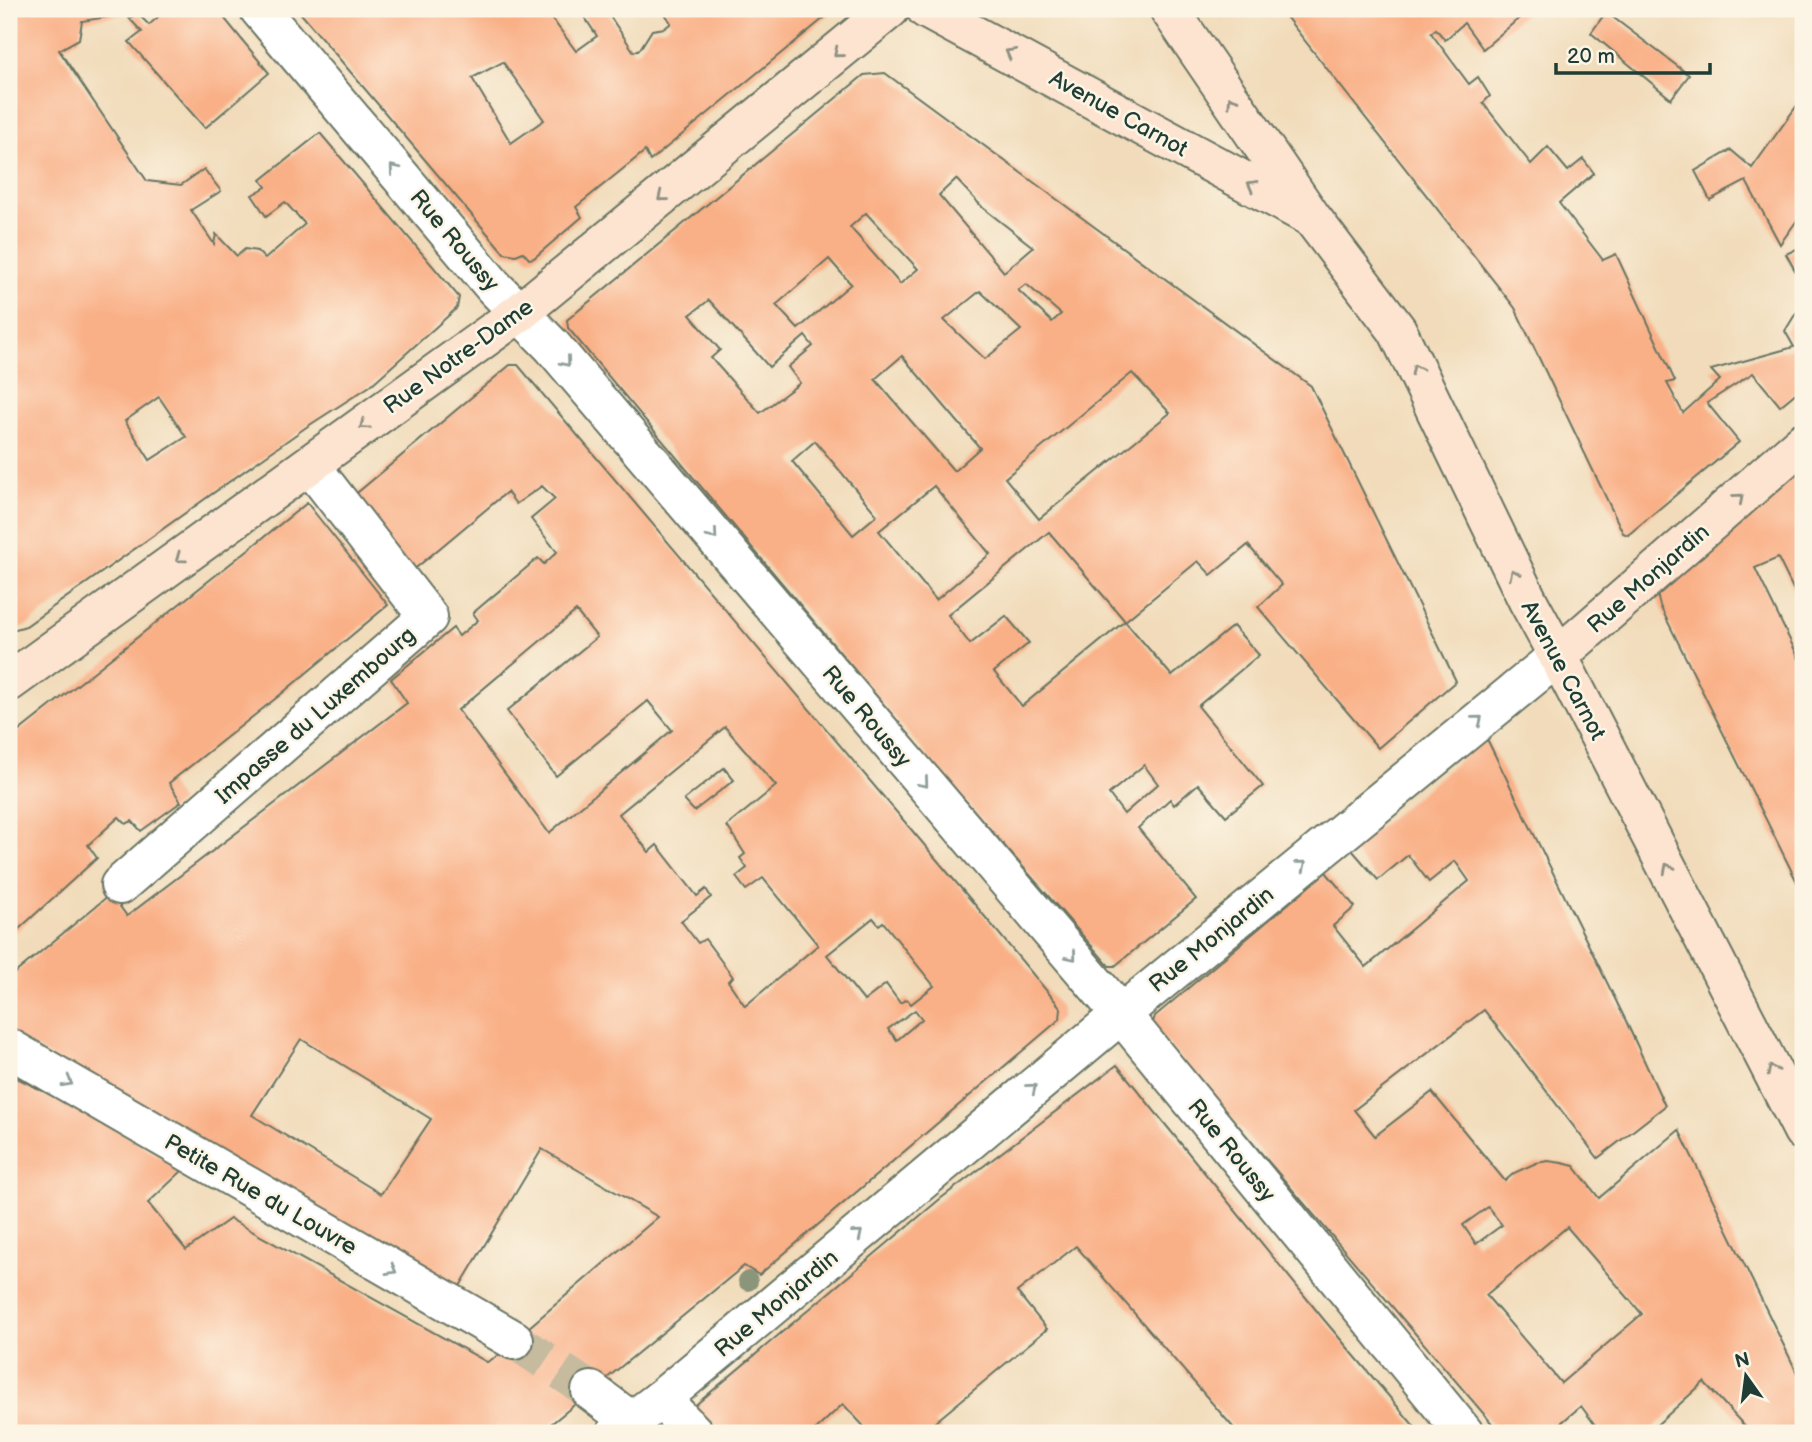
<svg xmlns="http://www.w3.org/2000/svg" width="1812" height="1442" font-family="'Balsamiq Sans',sans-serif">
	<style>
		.building { fill: #f9b087; fill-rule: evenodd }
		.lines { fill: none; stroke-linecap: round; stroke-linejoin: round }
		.street-tunnel { stroke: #c7bb9f; stroke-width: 38; stroke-dasharray: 38 19; stroke-linecap: butt }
		.street-casing { stroke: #687463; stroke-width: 42 }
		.secondary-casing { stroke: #687463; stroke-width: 42 }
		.street { stroke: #fff; stroke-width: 38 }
		.secondary { stroke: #fde4d0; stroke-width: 38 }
		.tree { fill: #8a957a }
		.oneway { stroke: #8e9082 }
		.oneway2 { stroke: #8f9e9a }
		.labels { text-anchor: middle; stroke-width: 5; stroke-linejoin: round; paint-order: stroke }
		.street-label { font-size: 23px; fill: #1f3d34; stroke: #fcf5e5 }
	</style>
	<rect width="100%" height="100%" fill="#fcf5e5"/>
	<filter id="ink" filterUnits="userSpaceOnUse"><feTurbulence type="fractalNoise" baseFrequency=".0143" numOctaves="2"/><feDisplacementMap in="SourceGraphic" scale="14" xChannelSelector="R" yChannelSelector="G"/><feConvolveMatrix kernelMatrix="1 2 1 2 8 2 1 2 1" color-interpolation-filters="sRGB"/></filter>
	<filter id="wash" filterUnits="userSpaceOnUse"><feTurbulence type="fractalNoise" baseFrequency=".00686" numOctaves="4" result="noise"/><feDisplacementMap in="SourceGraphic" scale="28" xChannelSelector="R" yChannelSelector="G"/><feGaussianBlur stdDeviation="1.57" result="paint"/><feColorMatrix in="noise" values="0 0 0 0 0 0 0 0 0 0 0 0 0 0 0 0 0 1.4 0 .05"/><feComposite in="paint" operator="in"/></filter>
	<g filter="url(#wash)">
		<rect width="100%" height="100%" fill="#f1dbba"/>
		<g id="blocks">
			<g class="building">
				<path d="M16 9H122L126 14 82 21 79 39 59 50 147 181 181 185 204 169 221 191 191 210 214 244 216 234 237 256 245 249 257 251 265 259 305 224 285 202 266 216 252 195 266 187 261 180 320 133 459 297 457 308 370 386 305 428 26 626 9 631V11ZM159 397 186 437 150 460 125 421Z"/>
				<polygon points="167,9 217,9 269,73 205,128 129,42 142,32 129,18 138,14 149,25"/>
				<path d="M297 9H545L576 51 597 36 579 9H605L634 52 640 49 652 30 665 28 671 23 662 9H835L650 161 645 151 576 207 582 217 534 258 529 259 523 252 516 255 504 253ZM503 62 544 120 511 143 472 78Z"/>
				<polygon points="1280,9 1530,9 1483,49 1464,23 1445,40 1436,29 1431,33 1469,84 1478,77 1490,96 1483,103 1531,164 1548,147 1568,171 1583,159 1594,173 1559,203 1603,260 1616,254 1675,381 1667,383 1683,413 1720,380 1711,370 1794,347 1785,331 1796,313 1803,310 1803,387 1780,406 1753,373 1707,403 1739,442 1628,535 1623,533 1515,308"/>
				<polygon points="1606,12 1689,75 1671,99 1591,33"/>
				<path d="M885 73 1311 386 1456 681 1378 748 1258 607 1282 585 1248 545 1211 575 1198 561 1125 621 1049 532 948 615 970 644 1006 616 1029 643 994 672 1022 706 1125 621 1172 676 1233 626 1259 655 1198 706 1263 786 1226 816 1198 784 1174 805 1170 799 1138 828 1196 899 1115 966H1109L942 774 568 328 567 320 864 75ZM956 179 983 208 1033 247 1004 272 939 195ZM866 213 918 269 900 284 850 227ZM829 259 851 284 798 329 776 305ZM1026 284 1061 314 1052 322 1018 290ZM980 291 1021 330 985 359 944 320ZM709 300 769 367 805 336 813 346 788 367 800 383 760 413 711 358 720 350 690 315ZM902 356 980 448 954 471 875 379ZM1132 373 1170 413 1039 519 1005 478ZM815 441 877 515 853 535 792 461ZM934 486 990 554 936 600 879 531ZM1144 765 1158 784 1124 814 1109 794Z"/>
				<polygon points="1803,97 1803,212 1780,244 1746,181 1710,200 1695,171 1731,150 1752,168"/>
				<polygon points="1803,246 1803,285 1786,254"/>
				<path d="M510 365H518L976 906 1061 1008 1060 1019 759 1275 744 1266 540 1433H9V1074L109 1124 182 1171 148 1203 186 1250 230 1219 487 1362 499 1355 514 1340 658 1217 542 1149 457 1291 9 1033V978L114 891 125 902 119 905 127 916 407 703 391 679 453 628 459 636 478 620 473 613 538 558 544 564 557 552 531 519 555 499 542 486 516 504 507 492 411 572 351 498ZM576 611 597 637 507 711 556 776 648 701 672 730 549 833 458 710ZM725 727 776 786 727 826 745 854 740 858 747 868 736 877 746 890 763 878 818 945 745 1006 728 981 733 977 705 939 698 943 681 921 711 897 706 889 697 896 657 845 649 852 619 814ZM873 918 879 925 883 922 934 986 911 1004 907 999 900 1003 886 984 864 1001 827 955ZM915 1010 922 1019 897 1040 888 1029ZM301 1039 431 1119 381 1194 252 1115Z"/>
				<polygon points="1803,466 1803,609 1778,558 1755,568 1803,667 1803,894 1660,606 1656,590"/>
				<polygon points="307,503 388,605 280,695 169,783 181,802 141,831 132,821 126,824 119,817 88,845 97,858 9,938 9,739"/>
				<path d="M1485 739 1488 741 1625 1019 1665 1106 1598 1158 1484 1010 1354 1110 1375 1136 1432 1092 1505 1181 1514 1173 1536 1163 1548 1161 1562 1163 1574 1166 1599 1198 1679 1130 1803 1385V1433H1751L1704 1382 1648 1433H1586L1595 1425 1581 1406 1561 1423 1569 1433H1500L1152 1025 1155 1016 1326 872 1355 907 1333 926 1366 967 1469 881 1455 861 1429 882 1408 855 1378 880 1352 850ZM1488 1207 1502 1225 1476 1244 1463 1225ZM1567 1227 1642 1314 1561 1383 1486 1295Z"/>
				<polygon points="724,768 734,780 694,811 684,800"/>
				<polygon points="1117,1065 1325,1321 1420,1433 1238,1433 1076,1246 1017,1292 1047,1329 934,1423 944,1433 870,1433 843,1404 812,1433 708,1433 692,1408 940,1199"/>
			</g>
		</g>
	</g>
	<g filter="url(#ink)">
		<use href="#blocks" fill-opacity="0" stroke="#687463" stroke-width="2"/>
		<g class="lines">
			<polyline class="street-tunnel" points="514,1340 591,1391"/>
			<defs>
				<g id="street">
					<polyline points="259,9 494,287 552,346 1121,1014 1464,1433"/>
					<polyline points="120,885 428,617 310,465"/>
					<polyline points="9,1048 514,1340"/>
					<polyline points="591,1391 631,1421"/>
					<polyline points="661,1399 694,1433"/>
					<polyline points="616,1433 661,1399 1144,995 1558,656"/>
				</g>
				<g id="secondary">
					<polyline points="926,9 1307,215"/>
					<polyline points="1169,9 1312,218 1397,330 1528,601 1558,656 1803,1131"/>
					<polyline points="1558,656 1803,442"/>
					<polyline points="9,682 519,313 890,9"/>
				</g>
			</defs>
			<use href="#street" class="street-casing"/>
			<use href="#secondary" class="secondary-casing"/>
			<use href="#street" class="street"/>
			<use href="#secondary" class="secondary"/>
		</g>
		<circle class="tree" cx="748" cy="1281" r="10"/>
		<defs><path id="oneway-chevron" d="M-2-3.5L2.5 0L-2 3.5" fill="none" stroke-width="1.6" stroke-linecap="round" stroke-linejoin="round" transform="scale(1.75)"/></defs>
		<g class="oneway">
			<use href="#oneway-chevron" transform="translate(838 53) rotate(141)"/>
			<use href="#oneway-chevron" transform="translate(1010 53) rotate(-151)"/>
			<use href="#oneway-chevron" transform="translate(1232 101) rotate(-124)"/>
			<use href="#oneway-chevron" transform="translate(1252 185) rotate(-151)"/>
			<use href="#oneway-chevron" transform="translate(662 197) rotate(141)"/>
			<use href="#oneway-chevron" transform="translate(1416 369) rotate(-116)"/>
			<use href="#oneway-chevron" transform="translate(364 425) rotate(144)"/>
			<use href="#oneway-chevron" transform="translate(1739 498) rotate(-41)"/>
			<use href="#oneway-chevron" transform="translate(180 558) rotate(144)"/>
			<use href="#oneway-chevron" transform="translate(1514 574) rotate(-116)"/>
			<use href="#oneway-chevron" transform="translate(1668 868) rotate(-117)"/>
			<use href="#oneway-chevron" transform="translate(1772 1070) rotate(-117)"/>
		</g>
		<g class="oneway2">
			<use href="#oneway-chevron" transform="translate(394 169) rotate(-130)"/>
			<use href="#oneway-chevron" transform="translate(566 362) rotate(50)"/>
			<use href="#oneway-chevron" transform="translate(713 535) rotate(50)"/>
			<use href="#oneway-chevron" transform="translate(1478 720) rotate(-39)"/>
			<use href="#oneway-chevron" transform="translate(924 783) rotate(50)"/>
			<use href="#oneway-chevron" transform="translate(1302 865) rotate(-39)"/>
			<use href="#oneway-chevron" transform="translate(1072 956) rotate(50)"/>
			<use href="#oneway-chevron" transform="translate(68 1082) rotate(30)"/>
			<use href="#oneway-chevron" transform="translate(1032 1088) rotate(-40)"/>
			<use href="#oneway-chevron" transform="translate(858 1234) rotate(-40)"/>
			<use href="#oneway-chevron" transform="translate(392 1270) rotate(30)"/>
		</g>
	</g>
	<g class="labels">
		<g class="street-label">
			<text transform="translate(1119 113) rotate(29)" y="8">Avenue Carnot</text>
			<text transform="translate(455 240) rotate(50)" y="8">Rue Roussy</text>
			<text transform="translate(458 356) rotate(-36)" y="8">Rue Notre-Dame</text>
			<text transform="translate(1648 578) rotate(-41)" y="8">Rue Monjardin</text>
			<text transform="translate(1564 670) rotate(62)" y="8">Avenue Carnot</text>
			<text transform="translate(315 715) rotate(-41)" y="8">Impasse du Luxembourg</text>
			<text transform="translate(867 716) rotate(50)" y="8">Rue Roussy</text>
			<text transform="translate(1211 939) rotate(-39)" y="8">Rue Monjardin</text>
			<text transform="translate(1232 1150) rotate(51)" y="8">Rue Roussy</text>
			<text transform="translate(261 1194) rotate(30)" y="8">Petite Rue du Louvre</text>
			<text transform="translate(776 1303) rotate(-40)" y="8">Rue Monjardin</text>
		</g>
	</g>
	<rect width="1812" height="1442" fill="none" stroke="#fcf5e5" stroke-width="35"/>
	<g transform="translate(1746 1376) rotate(346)" stroke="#fcf5e5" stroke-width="5" paint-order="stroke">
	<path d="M0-5L12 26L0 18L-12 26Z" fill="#1f3d34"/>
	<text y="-10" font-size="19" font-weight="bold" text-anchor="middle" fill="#1f3d34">N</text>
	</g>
	<path d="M1556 63v10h154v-10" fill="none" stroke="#1f3d34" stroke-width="3.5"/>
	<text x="1567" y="63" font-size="21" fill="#1f3d34" stroke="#fcf5e5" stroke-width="5" paint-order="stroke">20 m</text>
</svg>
